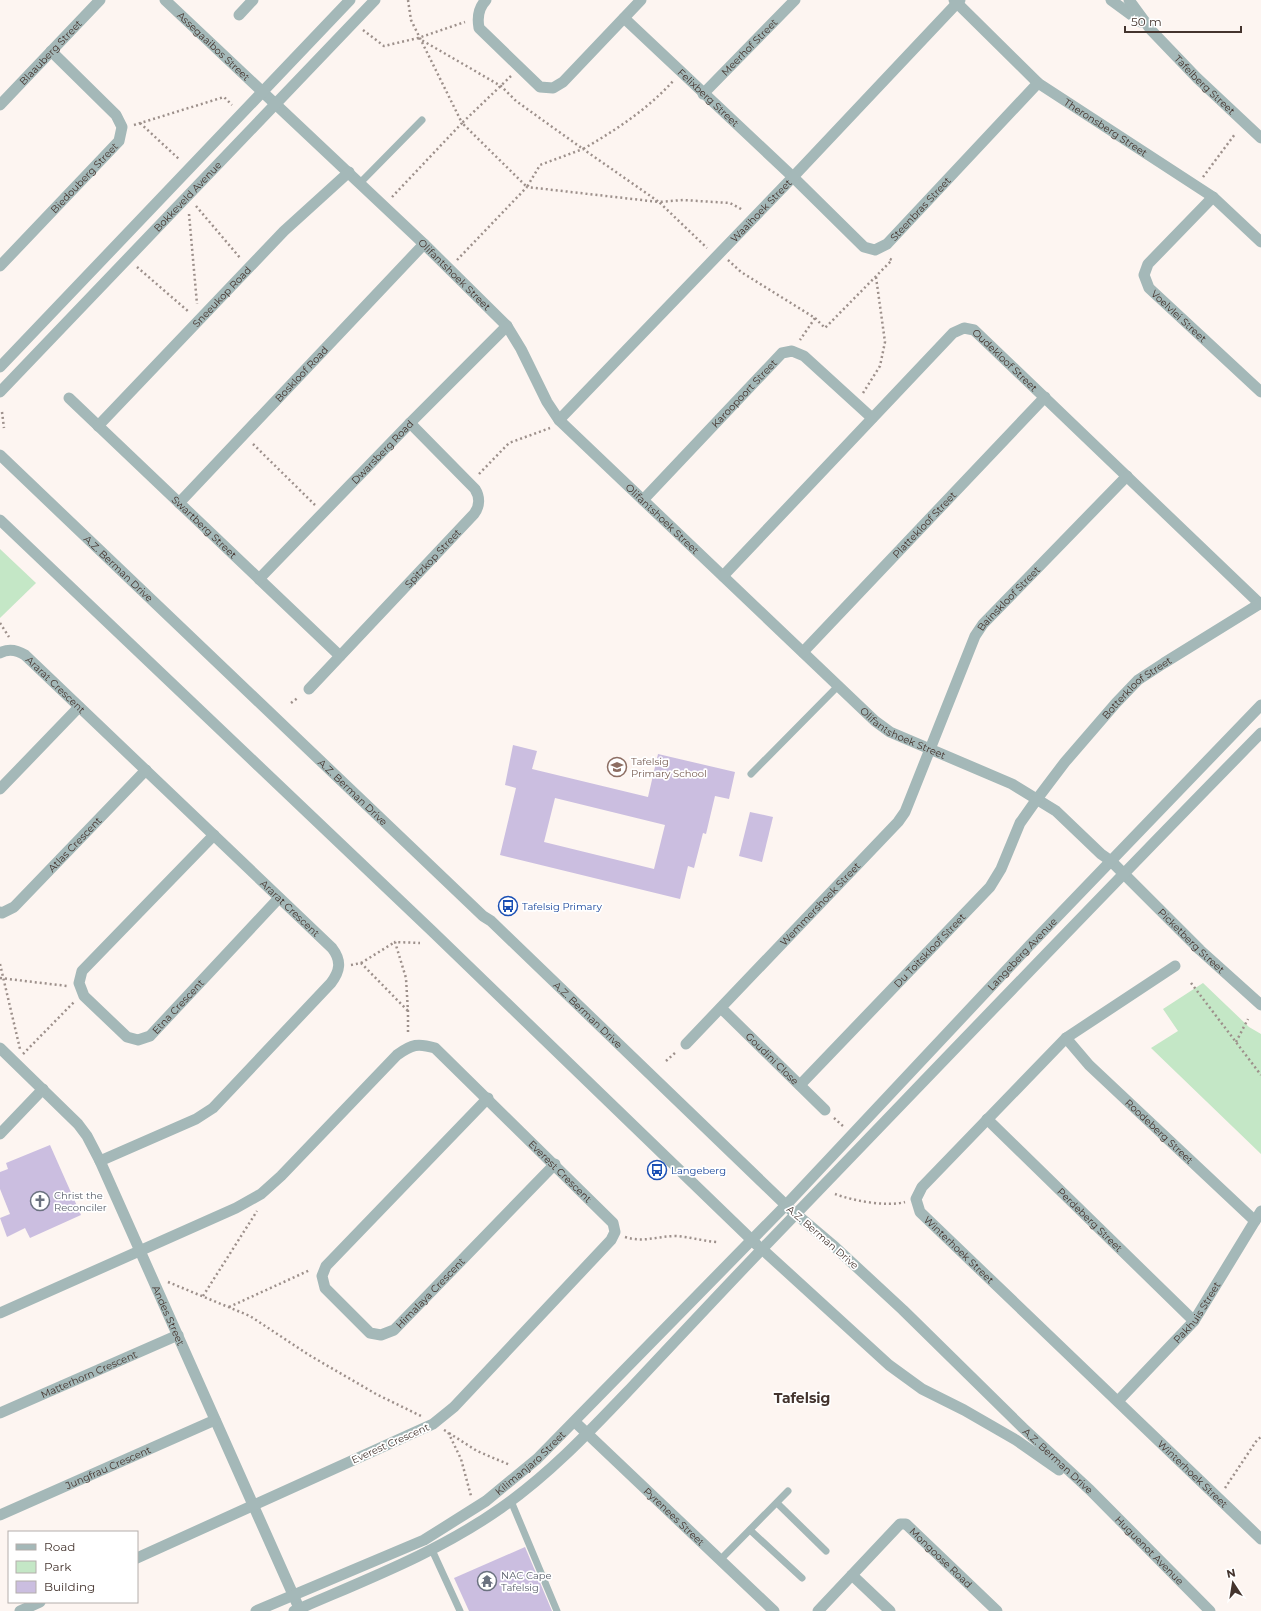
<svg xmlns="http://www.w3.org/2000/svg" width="1261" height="1611" font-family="Montserrat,sans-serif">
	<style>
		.green { fill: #c4e7c6 }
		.building { fill: #cbbee0; fill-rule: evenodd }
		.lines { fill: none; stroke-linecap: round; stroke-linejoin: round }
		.path { stroke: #9d908b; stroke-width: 2.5; stroke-dasharray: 2 3; stroke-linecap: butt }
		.service { stroke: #a4b8b8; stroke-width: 7 }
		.minor { stroke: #a4b8b8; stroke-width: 11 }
		.tertiary { stroke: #a4b8b8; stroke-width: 11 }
		.labels { text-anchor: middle; stroke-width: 3.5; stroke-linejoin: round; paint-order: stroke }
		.street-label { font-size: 10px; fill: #44342e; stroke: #fff }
		.education-label { font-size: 10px; fill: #785e54; stroke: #fff; text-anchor: start }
		.transit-label { font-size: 10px; fill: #164399; stroke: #fff; text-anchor: start }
		.worship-label { font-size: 10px; fill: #5b616d; stroke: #fff; text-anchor: start }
		.district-label { font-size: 14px; font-weight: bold; fill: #44342e; stroke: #fff }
	</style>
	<rect width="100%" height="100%" fill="#fdf5f1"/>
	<g class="green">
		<polygon points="0,549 36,583 0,618"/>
		<polygon points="1203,983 1249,1027 1261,1034 1261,1154 1151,1048 1178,1031 1163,1009"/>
	</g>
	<g class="building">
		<path d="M513 745 537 751 532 769 648 797 658 754 735 772 729 799 715 796 706 834 703 833 694 868 688 866 680 899 500 855 516 788 505 785ZM555 798 665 825 654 869 544 842Z"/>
		<polygon points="750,812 773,817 762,862 739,856"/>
		<polygon points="50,1145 81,1215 30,1238 25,1228 7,1237 0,1218 10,1214 0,1189 0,1172 8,1169 6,1163"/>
		<polygon points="525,1547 552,1611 469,1611 454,1578"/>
	</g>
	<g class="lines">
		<g class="path">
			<polyline points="363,30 384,46 418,38 465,22"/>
			<path d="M418 38 501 86 516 101 583 149C616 130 648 109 674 80"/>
			<polyline points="511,76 462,123 527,187 540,165 583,149 659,202 683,200 730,203 743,210"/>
			<polyline points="140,123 180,160"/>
			<polyline points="134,125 224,97 232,105"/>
			<polyline points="1203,177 1235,134"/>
			<polyline points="392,197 462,123 411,20 408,0"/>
			<polyline points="196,206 241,259"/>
			<polyline points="189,214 197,304"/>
			<polyline points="457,260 527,187 659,202 707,248"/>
			<polyline points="728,260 741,272 815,318 800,340"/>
			<polyline points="137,267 189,312"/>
			<polyline points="815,318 825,328 892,260 888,258"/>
			<polyline points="863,393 880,366 885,342 876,277"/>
			<polyline points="2,412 4,428"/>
			<polyline points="253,444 315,505"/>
			<polyline points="479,474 509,443 550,428"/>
			<polyline points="0,623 9,637"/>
			<polyline points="291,703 299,697"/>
			<polyline points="361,963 395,942"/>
			<polyline points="0,964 20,1049"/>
			<polyline points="351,965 361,963 408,1011"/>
			<polyline points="0,978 67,986"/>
			<polyline points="1191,983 1261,1075"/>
			<polyline points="408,1032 408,1012 406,978 395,942 420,943"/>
			<polyline points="1236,1042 1248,1019"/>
			<polyline points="23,1054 74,1002"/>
			<polyline points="666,1061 676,1052"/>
			<polyline points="834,1118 844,1127"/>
			<path d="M835 1194C854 1201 886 1207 905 1202"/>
			<path d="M625 1237C644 1243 657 1236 676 1236 690 1237 703 1241 717 1242"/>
			<polyline points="168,1282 250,1316 309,1355 376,1394 421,1416"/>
			<polyline points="203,1296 257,1211"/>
			<polyline points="229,1307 310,1270"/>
			<polyline points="444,1430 448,1432 461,1459 471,1496"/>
			<polyline points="449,1433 477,1451 510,1465"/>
			<polyline points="1225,1488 1257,1440 1261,1437"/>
		</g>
		<g class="service">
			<polyline points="360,183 422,120"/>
			<polyline points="751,774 838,686"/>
			<polyline points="511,1501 557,1611"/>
			<polyline points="777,1503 826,1551"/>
			<polyline points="750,1530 802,1578"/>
			<polyline points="432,1550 460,1611"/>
			<polyline points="720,1560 788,1491"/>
		</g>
		<g class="minor">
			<path id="s1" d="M165 0 424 244 507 326 521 349 547 402 559 420 875 721 890 732 1012 784 1056 811 1101 854 1111 861 1200 950 1261 1005"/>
			<path d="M486 0C478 8 477 17 479 28L540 87 553 88 563 82 641 0"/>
			<path id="s2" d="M954 0 1038 83 1213 197 1261 242"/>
			<polyline points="239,15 253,0"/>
			<path id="s3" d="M624 18 793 177 864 247 875 250 887 244 1038 83"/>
			<path id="s4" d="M703 94 795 0"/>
			<path id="s5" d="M0 105 100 0"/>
			<path id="s6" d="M1213 197 1148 264 1144 275 1149 288 1261 392"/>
			<path id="s7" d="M0 266 119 141 122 127 116 115 51 51"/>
			<path id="s8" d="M69 398 340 656"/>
			<path id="s9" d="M559 420 793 177 960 0"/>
			<path id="s10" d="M98 426 284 231 349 172"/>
			<path id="s11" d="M643 500 782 353 792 351 804 356 872 418"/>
			<path id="s12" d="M179 503 424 244"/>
			<path id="s13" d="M723 576 953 333 964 328 974 330 1260 604"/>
			<path id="s14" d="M259 579 410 423 507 326"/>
			<path id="s15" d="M803 652 1045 397"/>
			<path id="s16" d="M0 653C9 648 17 650 25 655L332 948C342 961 340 971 331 983L213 1108 196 1119 100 1161"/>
			<path id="s17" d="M309 689 474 514C480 506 480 497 475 489L410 423"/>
			<polyline points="0,789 79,707"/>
			<path id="s18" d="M214 835 82 971 79 983 84 996 127 1037 138 1040 150 1036 279 898"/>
			<path id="s19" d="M0 912 2 913 14 907 146 770"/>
			<path id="s20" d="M1175 966 1066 1038 922 1187 916 1199 920 1212 1261 1539"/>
			<path id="s21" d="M721 1008 825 1110"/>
			<path id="s22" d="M1066 1038 1089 1065 1255 1221"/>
			<path id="s23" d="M686 1044 898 822 905 812 975 636 983 624 1127 476"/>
			<path id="s24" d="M0 1048 78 1124 87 1136 100 1161 299 1608"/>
			<path id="s25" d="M800 1085 990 887 1001 869 1020 823 1037 799 1065 762 1116 703 1138 680 1164 663 1261 603"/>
			<path id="s26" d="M488 1098 326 1266 322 1276 325 1288 370 1333 381 1335 394 1330 555 1164"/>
			<path id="s27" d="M987 1119 1194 1321"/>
			<polyline points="0,1134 43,1089"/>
			<path id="s28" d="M796 1214 835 1247 903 1310 1023 1428 1090 1490 1210 1611"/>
			<polyline points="762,1249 889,1365 922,1389 964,1410 1016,1440 1059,1470"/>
			<path id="s29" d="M0 1313 236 1208 261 1194 281 1176 397 1055C412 1044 418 1043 435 1048L613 1223 615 1232 611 1240 454 1407 433 1424 137 1558"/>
			<path id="s30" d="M1118 1401 1194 1321 1261 1211"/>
			<path id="s31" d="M0 1413 178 1335"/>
			<path id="s32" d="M575 1422 774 1611"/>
			<path id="s33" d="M0 1515 215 1420"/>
			<polyline points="852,1575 890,1611"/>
			<polyline points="20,1611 40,1602"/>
			<path id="s34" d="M818 1611 900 1524H906L997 1611"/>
		</g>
		<g class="tertiary">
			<polyline points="1111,0 1141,22"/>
			<path id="s35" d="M1129 0 1151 30 1197 78 1261 138"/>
			<polyline points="0,367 350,0"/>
			<path id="s36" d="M0 392 375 0"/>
			<path id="s37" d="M0 455 483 916 491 921 791 1210"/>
			<polyline points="0,520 432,931 757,1245"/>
			<path id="s38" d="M256 1611 424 1540 486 1501 537 1459 786 1205 1030 945 1261 705"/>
			<path d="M294 1611C365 1580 437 1553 501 1508 550 1474 591 1430 632 1387 676 1340 719 1294 764 1247 929 1076 1094 903 1261 733"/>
		</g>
	</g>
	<defs>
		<symbol id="school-ring" viewBox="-11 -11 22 22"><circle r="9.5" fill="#fff" stroke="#8d6e63" stroke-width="1.5"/><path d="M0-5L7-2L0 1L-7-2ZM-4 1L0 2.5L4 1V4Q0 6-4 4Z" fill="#8d6e63"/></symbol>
		<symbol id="bus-ring" viewBox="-11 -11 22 22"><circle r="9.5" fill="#fff" stroke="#1a4fb4" stroke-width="1.5"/><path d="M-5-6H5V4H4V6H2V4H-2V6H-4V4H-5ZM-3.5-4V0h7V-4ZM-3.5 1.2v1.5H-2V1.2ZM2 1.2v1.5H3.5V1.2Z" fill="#1a4fb4"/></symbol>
		<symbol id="church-ring" viewBox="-11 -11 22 22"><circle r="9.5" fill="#fff" stroke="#6b7280" stroke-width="1.5"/><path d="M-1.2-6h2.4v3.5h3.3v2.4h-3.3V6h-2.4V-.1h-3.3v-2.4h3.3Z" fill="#6b7280"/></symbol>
		<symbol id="temple-ring" viewBox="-11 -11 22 22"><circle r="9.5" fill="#fff" stroke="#6b7280" stroke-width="1.5"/><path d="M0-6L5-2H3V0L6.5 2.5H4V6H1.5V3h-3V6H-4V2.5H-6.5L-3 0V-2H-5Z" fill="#6b7280"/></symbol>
	</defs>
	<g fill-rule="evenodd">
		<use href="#school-ring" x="606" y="756" width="22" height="22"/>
		<use href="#bus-ring" x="497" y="895" width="22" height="22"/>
		<use href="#bus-ring" x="646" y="1159" width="22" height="22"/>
		<use href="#church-ring" x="29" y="1190" width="22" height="22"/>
		<use href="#temple-ring" x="476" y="1570" width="22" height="22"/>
	</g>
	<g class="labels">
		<g class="street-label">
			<text dy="4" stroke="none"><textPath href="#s1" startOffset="67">Assegaaibos Street</textPath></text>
			<text dy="4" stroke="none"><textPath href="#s4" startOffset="66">Meerhof Street</textPath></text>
			<text dy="4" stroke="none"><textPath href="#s5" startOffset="73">Blaauberg Street</textPath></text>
			<text dy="4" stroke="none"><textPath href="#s35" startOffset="114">Tafelberg Street</textPath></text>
			<text dy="4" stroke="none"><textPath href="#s3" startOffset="116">Felixberg Street</textPath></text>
			<text dy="4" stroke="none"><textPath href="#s2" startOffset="199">Theronsberg Street</textPath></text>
			<text dy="4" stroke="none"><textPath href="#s7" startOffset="122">Biedouberg Street</textPath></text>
			<text dy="4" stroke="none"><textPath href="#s36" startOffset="271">Bokkeveld Avenue</textPath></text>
			<text dy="4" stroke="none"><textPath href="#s3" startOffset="405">Steenbras Street</textPath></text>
			<text dy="4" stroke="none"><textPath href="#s9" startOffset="291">Waaihoek Street</textPath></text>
			<text dy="4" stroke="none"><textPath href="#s1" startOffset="399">Olifantshoek Street</textPath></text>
			<text dy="4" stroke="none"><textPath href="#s10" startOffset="179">Sneeukop Road</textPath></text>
			<text dy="4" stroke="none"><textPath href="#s6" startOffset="160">Voelvlei Street</textPath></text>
			<text dy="4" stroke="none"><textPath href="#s13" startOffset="400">Oudekloof Street</textPath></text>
			<text dy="4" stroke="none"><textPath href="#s12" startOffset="178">Boskloof Road</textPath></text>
			<text dy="4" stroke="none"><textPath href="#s11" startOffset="147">Karoopoort Street</textPath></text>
			<text dy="4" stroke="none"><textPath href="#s14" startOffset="177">Dwarsberg Road</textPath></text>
			<text dy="4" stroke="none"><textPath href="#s1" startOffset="723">Olifantshoek Street</textPath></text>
			<text dy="4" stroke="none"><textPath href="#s15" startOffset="176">Plattekloof Street</textPath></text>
			<text dy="4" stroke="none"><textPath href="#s8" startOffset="187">Swartberg Street</textPath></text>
			<text dy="4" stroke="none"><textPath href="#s17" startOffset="180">Spitzkop Street</textPath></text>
			<text dy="4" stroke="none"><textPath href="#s37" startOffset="164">A.Z. Berman Drive</textPath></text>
			<text dy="4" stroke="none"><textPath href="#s23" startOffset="559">Bainskloof Street</textPath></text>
			<text dy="4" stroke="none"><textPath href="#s16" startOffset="69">Ararat Crescent</textPath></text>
			<text dy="4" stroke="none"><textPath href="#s25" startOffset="525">Botterkloof Street</textPath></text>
			<text dy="4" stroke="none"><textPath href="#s1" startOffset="1047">Olifantshoek Street</textPath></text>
			<text dy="4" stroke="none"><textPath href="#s37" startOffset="488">A.Z. Berman Drive</textPath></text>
			<text dy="4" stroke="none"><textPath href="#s19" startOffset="103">Atlas Crescent</textPath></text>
			<text dy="4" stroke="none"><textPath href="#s23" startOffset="194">Wemmershoek Street</textPath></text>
			<text dy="4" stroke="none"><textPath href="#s16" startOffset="393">Ararat Crescent</textPath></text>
			<text dy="4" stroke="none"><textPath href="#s1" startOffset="1407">Picketberg Street</textPath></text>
			<text dy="4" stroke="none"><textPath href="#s25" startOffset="187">Du Toitskloof Street</textPath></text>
			<text dy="4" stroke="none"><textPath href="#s38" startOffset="1022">Langeberg Avenue</textPath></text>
			<text dy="4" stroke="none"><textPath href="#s18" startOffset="340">Etna Crescent</textPath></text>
			<text dy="4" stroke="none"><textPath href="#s37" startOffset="812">A.Z. Berman Drive</textPath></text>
			<text dy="4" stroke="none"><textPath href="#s21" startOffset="72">Goudini Close</textPath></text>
			<text dy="4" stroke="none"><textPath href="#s22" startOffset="132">Roodeberg Street</textPath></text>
			<text dy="4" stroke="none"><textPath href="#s29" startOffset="698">Everest Crescent</textPath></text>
			<text dy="4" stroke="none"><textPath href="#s27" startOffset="144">Perdeberg Street</textPath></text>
			<text transform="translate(823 1237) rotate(41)" y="4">A.Z. Berman Drive</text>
			<text dy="4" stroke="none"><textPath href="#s20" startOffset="419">Winterhoek Street</textPath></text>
			<text dy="4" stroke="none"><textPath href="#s26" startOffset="397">Himalaya Crescent</textPath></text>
			<text dy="4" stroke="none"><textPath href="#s30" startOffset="119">Pakhuis Street</textPath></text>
			<text dy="4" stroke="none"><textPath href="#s24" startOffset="321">Andes Street</textPath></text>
			<text dy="4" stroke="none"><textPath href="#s31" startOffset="97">Matterhorn Crescent</textPath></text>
			<text transform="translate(390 1443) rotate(-24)" y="4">Everest Crescent</text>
			<text dy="4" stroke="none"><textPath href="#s28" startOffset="360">A.Z. Berman Drive</textPath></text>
			<text dy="4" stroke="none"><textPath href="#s38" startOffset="314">Kilimanjaro Street</textPath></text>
			<text dy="4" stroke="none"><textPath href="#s33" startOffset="118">Jungfrau Crescent</textPath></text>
			<text dy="4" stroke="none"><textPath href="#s20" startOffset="743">Winterhoek Street</textPath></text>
			<text dy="4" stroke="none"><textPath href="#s32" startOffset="137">Pyrenees Street</textPath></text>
			<text dy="4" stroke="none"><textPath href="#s28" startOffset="488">Huguenot Avenue</textPath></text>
			<text dy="4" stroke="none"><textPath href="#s34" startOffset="174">Mongoose Road</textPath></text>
		</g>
		<g class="education-label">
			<text x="631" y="765">Tafelsig<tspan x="631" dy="12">Primary School</tspan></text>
		</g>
		<g class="transit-label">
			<text x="522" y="910">Tafelsig Primary</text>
			<text x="671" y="1174">Langeberg</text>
		</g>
		<g class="worship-label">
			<text x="54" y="1199">Christ the<tspan x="54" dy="12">Reconciler</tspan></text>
			<text x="501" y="1579">NAC Cape<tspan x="501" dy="12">Tafelsig</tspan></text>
		</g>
		<g class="district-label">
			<text x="802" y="1403">Tafelsig</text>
		</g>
	</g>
	<rect x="8" y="1531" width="130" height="72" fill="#ffffff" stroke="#b4aeab"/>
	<rect x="16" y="1544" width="20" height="6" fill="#a4b8b8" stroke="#b4aeab"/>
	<text x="44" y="1551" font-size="12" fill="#44342e">Road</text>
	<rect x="16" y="1561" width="20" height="12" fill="#c4e7c6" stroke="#b4aeab"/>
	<text x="44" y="1571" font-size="12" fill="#44342e">Park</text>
	<rect x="16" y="1581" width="20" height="12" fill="#cbbee0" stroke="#b4aeab"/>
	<text x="44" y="1591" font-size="12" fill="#44342e">Building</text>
	<g transform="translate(1233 1583) rotate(348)" stroke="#ffffff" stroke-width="3" paint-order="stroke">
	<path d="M0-3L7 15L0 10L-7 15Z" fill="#44342e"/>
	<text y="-6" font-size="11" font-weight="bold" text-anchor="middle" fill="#44342e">N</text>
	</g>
	<path d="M1125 26v6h116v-6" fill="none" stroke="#44342e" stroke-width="2"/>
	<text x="1131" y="26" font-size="12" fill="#44342e" stroke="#ffffff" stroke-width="3" paint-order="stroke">50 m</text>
</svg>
